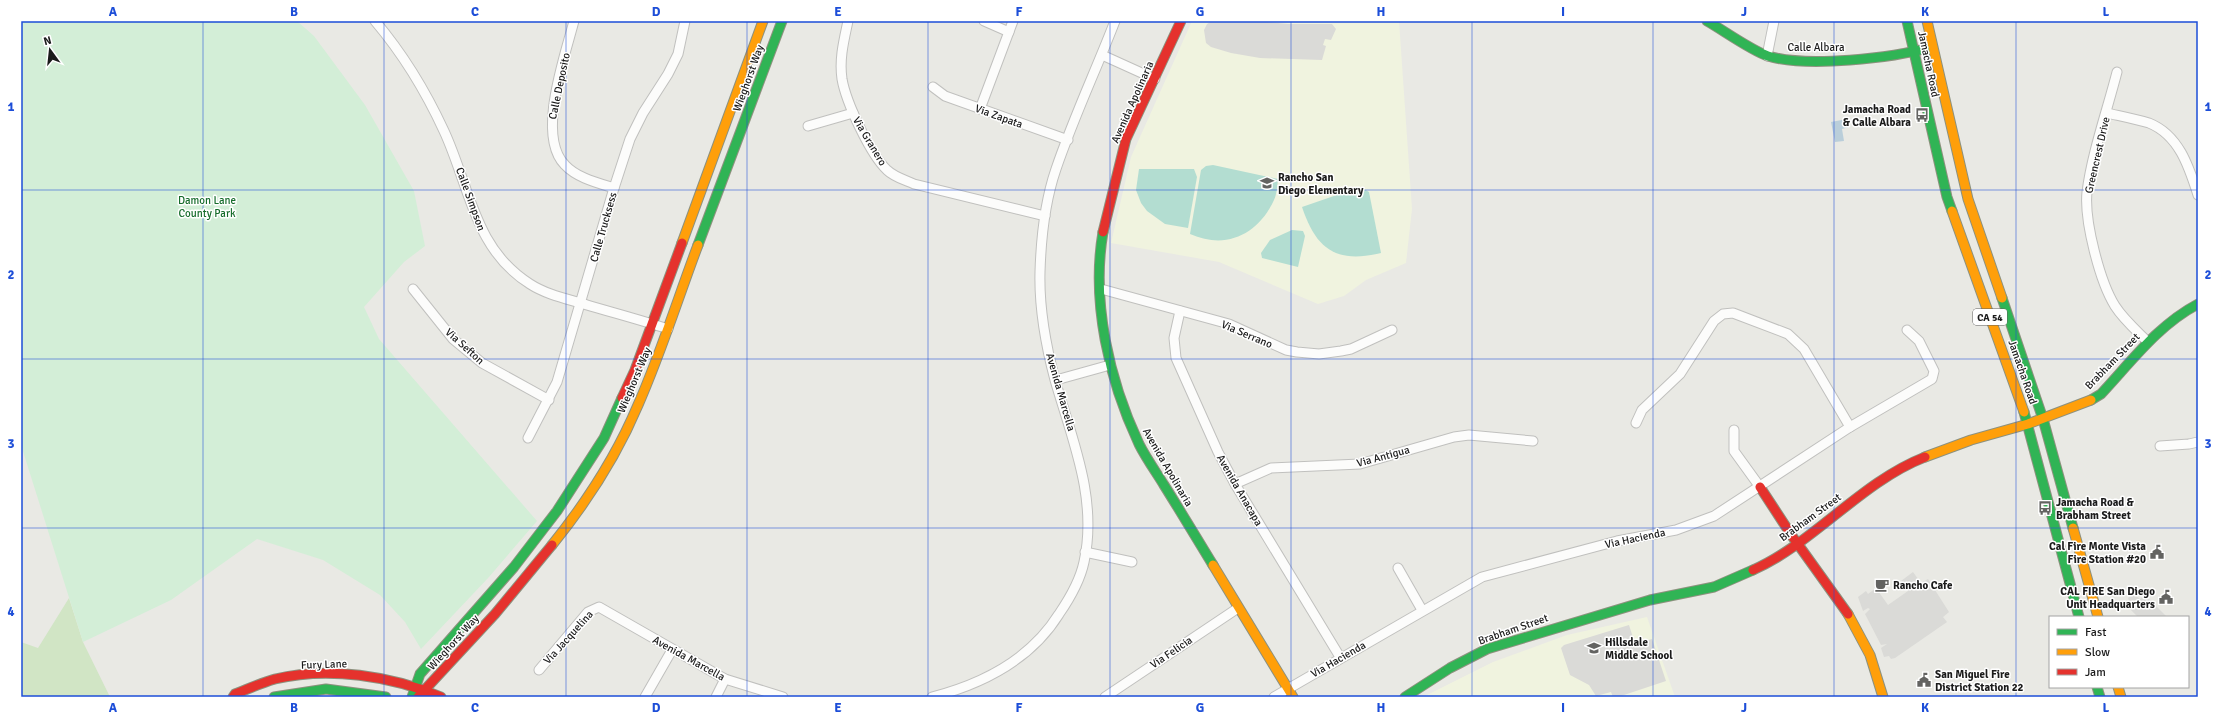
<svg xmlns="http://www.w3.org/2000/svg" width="2219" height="718" font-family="Signika,sans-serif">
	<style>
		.education { fill: #f0f3df }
		.grass { fill: #d1e5c5 }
		.park { fill: #d3eed7 }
		.pitch { fill: #b3ddd1 }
		.parking { fill: #dadad7 }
		.water { fill: #baceda }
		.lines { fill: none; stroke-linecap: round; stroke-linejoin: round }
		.street-casing { stroke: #c0c0be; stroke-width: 11 }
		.fast-casing { stroke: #8d917e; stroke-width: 11 }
		.slow-casing { stroke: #8d917e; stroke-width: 11 }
		.jam-casing { stroke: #8d917e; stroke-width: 11 }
		.street { stroke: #fcfcfb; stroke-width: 9 }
		.fast { stroke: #30b455; stroke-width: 9 }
		.slow { stroke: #ff9f0a; stroke-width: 9 }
		.jam { stroke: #e5322d; stroke-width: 9 }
		.grid { fill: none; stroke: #1d4ed8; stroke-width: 1; stroke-opacity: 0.55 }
		.labels { text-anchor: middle; stroke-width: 3; stroke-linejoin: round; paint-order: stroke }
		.shield { fill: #fff; stroke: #5f5f5f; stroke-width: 1 }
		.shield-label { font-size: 10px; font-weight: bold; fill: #1b1b1b }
		.street-label { font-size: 11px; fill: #1b1b1b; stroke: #fff }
		.poi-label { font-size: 11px; font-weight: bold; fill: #1b1b1b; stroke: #fff; text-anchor: start }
		.park-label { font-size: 11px; fill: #166c2b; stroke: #fff }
		.neatline { fill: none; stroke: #1d4ed8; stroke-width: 1.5 }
		.grid-label { font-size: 13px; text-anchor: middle; font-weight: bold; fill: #1d4ed8 }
	</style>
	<rect width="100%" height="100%" fill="#e9e9e4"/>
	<g class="education">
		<polygon points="1192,21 1399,21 1412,209 1406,263 1366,280 1344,296 1318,304 1219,262 1111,243 1131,157"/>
		<polygon points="1647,617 1675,697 1423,697 1493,662 1567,635"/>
	</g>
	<polygon class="grass" points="69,598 83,642 110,697 21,697 21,642 38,648"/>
	<polygon class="park" points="21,21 297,21 314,36 365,105 414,191 425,246 404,262 364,307 379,339 537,521 489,577 421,649 405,622 380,595 323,560 257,539 171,600 83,642 21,445"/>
	<g class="pitch">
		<path d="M1213 165 1278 179C1277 186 1277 194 1274 200 1258 235 1226 250 1190 234L1201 170 1206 166Z"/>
		<polygon points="1139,169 1194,169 1197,177 1188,228 1165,224 1147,211 1141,203 1136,190"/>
		<path d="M1360 187 1369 192 1381 253C1336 264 1316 249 1302 207Z"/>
		<polygon points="1292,230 1303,231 1305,236 1298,267 1262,258 1261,253 1270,240"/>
	</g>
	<g class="parking">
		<polygon points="1212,21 1258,21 1288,24 1332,24 1336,29 1331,40 1325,39 1323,45 1326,46 1322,60 1260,58 1231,53 1211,47 1206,43 1204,30 1207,24"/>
		<polygon points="1913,572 1921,583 1928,579 1949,612 1943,617 1947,622 1895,658 1891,659 1889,656 1884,657 1881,648 1887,644 1881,645 1865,614 1870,609 1868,608 1863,611 1858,597 1866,591 1868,594 1876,588 1888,605 1908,591 1901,581"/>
		<polygon points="2134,594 2140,599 2145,595 2167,617 2138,617 2123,602 2129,601 2128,598"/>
		<polygon points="1629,625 1635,644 1652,639 1666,681 1618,697 1613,697 1611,692 1596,696 1589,685 1570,675 1561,648 1564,645"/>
	</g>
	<polygon class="water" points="1847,119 1849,127 1842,129 1844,141 1835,142 1831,122"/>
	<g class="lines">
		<defs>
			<g id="street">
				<path d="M375 21C403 54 426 92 444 131 470 187 474 249 530 284 547 295 568 299 587 305 614 313 641 320 668 329"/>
				<path d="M574 21C565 56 536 136 565 165 577 178 598 183 614 188"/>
				<path d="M848 21C844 40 839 59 842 79 846 102 870 154 887 170 894 177 905 180 914 184L1045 216"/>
				<polyline points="984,21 1009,32"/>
				<polyline points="1102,55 1155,79"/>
				<polyline points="1767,56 1774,21"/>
				<path d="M2117 72C2107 111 2092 153 2087 192 2084 221 2100 282 2115 306 2124 320 2136 330 2148 342"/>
				<polyline points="933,87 945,96 1068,140"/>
				<polyline points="980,109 1013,21"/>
				<path d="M2107 113C2120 116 2135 119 2149 123 2179 135 2189 167 2198 195"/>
				<polyline points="808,126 853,113"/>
				<polyline points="413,289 453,339 482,363 549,400"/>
				<polyline points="1101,289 1229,324 1286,350 1297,352 1319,354 1341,351 1351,349 1392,330"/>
				<polyline points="1180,311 1174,338 1176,358 1218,452 1235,484 1340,657"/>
				<polyline points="1056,380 1110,365"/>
				<polyline points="1636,423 1642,410 1680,374 1714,321 1723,314 1733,313 1788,334 1804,349 1850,427"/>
				<polyline points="1734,430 1734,451 1760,487"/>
				<polyline points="528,438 557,382 614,188 630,139 643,113 668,74 678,54 685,21"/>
				<polyline points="2160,446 2189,444 2198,442"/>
				<polyline points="1235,484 1271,468 1360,464 1454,437 1469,435 1533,441"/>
				<polyline points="1085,552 1132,562"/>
				<polyline points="1398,568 1422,610"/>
				<polyline points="539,670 588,612 599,607 725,679 783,697"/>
				<polyline points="645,697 672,650"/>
				<polyline points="716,697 725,679"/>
				<path d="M932 697C982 684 1031 659 1059 614 1070 598 1080 581 1084 562 1098 499 1072 439 1055 380 1046 346 1039 308 1040 272 1041 238 1045 201 1056 169 1073 119 1096 70 1115 21"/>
				<polyline points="1105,697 1238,608"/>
				<polyline points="1274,697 1482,577 1617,541 1676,530 1714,516 1850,427 1932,379 1934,371 1919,341 1907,330"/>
			</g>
			<g id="fast">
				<path d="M1707 21C1723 30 1752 51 1768 56 1807 68 1892 58 1932 47"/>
				<polyline points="1907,21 1947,197 1952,211"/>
				<path d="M1103 232C1091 302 1109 380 1139 444 1146 458 1156 472 1164 485 1181 512 1197 539 1213 565"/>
				<polyline points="698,245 782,21"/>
				<polyline points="2002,298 2043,419 2073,528"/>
				<path d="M2091 400 2101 394C2131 362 2158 325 2198 304"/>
				<polyline points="2024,412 2079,617"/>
				<polyline points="2097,687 2100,697"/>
				<polyline points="274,697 326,689 386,697"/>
				<polyline points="412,697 420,674 514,567 557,511 604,438 622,398"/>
				<polyline points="1405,697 1450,668 1487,649 1650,600 1714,587 1753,570"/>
			</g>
			<g id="slow">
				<polyline points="1927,21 1968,199 2002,298"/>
				<polyline points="1952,211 2024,412"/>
				<polyline points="682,243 763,21"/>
				<polyline points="1925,457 1971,440 2028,424 2091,400"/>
				<polyline points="2073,528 2098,617"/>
				<path d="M552 545C586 503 617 455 638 405 661 353 678 298 698 245"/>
				<polyline points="1213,565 1293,697"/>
				<polyline points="1848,614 1870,655 1883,697"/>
				<polyline points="2118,687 2121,697"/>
			</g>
			<g id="jam">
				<polyline points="1103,232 1126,139 1181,21"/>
				<polyline points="622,398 635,370 682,243"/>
				<polyline points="1760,487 1792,536 1848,614"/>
				<path d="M1753 570C1814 543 1861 482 1925 457"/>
				<path d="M233 697 235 694C248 689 261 683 275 679 328 666 392 676 441 697"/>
				<polyline points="418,697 495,614 552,545"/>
			</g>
		</defs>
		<use href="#street" class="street-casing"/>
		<use href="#fast" class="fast-casing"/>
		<use href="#slow" class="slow-casing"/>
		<use href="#jam" class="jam-casing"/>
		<use href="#street" class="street"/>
		<use href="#fast" class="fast"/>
		<use href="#slow" class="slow"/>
		<use href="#jam" class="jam"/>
	</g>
	<path class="grid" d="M203 21V697M384 21V697M566 21V697M747 21V697M928 21V697M1110 21V697M1291 21V697M1472 21V697M1653 21V697M1834 21V697M2016 21V697M21 190H2198M21 359H2198M21 528H2198"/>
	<defs>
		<symbol id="bus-bare" viewBox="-9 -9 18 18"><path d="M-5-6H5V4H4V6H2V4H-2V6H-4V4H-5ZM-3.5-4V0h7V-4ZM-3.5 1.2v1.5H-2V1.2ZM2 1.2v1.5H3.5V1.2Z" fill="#636361" stroke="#fff" stroke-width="2.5" paint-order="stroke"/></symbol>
		<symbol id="school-bare" viewBox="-9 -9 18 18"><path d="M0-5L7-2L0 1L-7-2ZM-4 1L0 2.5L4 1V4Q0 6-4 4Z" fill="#636361" stroke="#fff" stroke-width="2.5" paint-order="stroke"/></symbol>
		<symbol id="civic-bare" viewBox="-9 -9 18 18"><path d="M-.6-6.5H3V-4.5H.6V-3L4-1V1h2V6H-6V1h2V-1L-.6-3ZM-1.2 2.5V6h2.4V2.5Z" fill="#636361" stroke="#fff" stroke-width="2.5" paint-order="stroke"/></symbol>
		<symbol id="cafe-bare" viewBox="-9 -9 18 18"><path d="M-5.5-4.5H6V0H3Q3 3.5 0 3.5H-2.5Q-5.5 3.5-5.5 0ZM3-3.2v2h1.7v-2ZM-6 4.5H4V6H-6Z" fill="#636361" stroke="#fff" stroke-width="2.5" paint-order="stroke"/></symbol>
	</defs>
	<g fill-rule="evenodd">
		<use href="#bus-bare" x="1912" y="105" width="20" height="20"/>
		<use href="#school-bare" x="1257" y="173" width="20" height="20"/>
		<use href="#bus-bare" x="2035" y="498" width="20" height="20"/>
		<use href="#civic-bare" x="2147" y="542" width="20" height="20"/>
		<use href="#cafe-bare" x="1872" y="575" width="20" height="20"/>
		<use href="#civic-bare" x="2156" y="587" width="20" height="20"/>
		<use href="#school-bare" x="1584" y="638" width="20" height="20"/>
		<use href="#civic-bare" x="1914" y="670" width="20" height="20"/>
	</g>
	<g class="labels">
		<rect class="shield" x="1973" y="309" width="34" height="16" rx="3"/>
		<g class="shield-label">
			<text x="1990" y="321">CA 54</text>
		</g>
		<g class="street-label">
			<text x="1816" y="51">Calle Albara</text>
			<text transform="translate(1929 64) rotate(78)" y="4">Jamacha Road</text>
			<text transform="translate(748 78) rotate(-70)" y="4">Wieghorst Way</text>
			<text transform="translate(559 86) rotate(-78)" y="4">Calle Deposito</text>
			<text transform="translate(1132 102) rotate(-66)" y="4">Avenida Apolinaria</text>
			<text transform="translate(999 116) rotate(20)" y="4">Via Zapata</text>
			<text transform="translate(870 141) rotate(59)" y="4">Via Granero</text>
			<text transform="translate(2097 155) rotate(-77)" y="4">Greencrest Drive</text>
			<text transform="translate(471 199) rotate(70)" y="4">Calle Simpson</text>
			<text transform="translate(603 227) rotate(-74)" y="4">Calle Trucksess</text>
			<text transform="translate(1247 334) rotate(23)" y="4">Via Serrano</text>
			<text transform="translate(465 346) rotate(42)" y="4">Via Sefton</text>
			<text transform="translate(2112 361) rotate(-46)" y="4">Brabham Street</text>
			<text transform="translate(2023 372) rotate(71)" y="4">Jamacha Road</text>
			<text transform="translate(634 380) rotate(-67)" y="4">Wieghorst Way</text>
			<text transform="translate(1061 392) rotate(74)" y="4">Avenida Marcella</text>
			<text transform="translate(1383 456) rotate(-15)" y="4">Via Antigua</text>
			<text transform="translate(1168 467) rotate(60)" y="4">Avenida Apolinaria</text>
			<text transform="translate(1240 490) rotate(60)" y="4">Avenida Anacapa</text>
			<text transform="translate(1810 517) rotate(-36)" y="4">Brabham Street</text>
			<text transform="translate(1635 538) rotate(-12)" y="4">Via Hacienda</text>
			<text transform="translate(1513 629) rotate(-19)" y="4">Brabham Street</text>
			<text transform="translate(568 637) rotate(-48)" y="4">Via Jacquelina</text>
			<text transform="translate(453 642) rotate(-48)" y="4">Wieghorst Way</text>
			<text transform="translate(1171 652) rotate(-34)" y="4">Via Felicia</text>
			<text transform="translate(689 658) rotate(29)" y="4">Avenida Marcella</text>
			<text transform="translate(1338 659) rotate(-30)" y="4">Via Hacienda</text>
			<text transform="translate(324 664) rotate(-2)" y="4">Fury Lane</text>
		</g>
		<g class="poi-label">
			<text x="1911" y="113" text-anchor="end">Jamacha Road<tspan x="1911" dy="13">&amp; Calle Albara</tspan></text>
			<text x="1278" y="181">Rancho San<tspan x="1278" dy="13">Diego Elementary</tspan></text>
			<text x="2056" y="506">Jamacha Road &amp;<tspan x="2056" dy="13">Brabham Street</tspan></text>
			<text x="2146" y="550" text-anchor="end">Cal Fire Monte Vista<tspan x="2146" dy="13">Fire Station #20</tspan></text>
			<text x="1893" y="589">Rancho Cafe</text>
			<text x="2155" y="595" text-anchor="end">CAL FIRE San Diego<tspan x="2155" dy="13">Unit Headquarters</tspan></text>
			<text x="1605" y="646">Hillsdale<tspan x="1605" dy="13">Middle School</tspan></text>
			<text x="1935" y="678">San Miguel Fire<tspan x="1935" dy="13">District Station 22</tspan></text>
		</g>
		<g class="park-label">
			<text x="207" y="204">Damon Lane<tspan x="207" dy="13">County Park</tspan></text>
		</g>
	</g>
	<rect width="2219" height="718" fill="none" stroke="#ffffff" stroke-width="44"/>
	<rect x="2049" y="616" width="140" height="72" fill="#ffffff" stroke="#a4a4a4"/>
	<rect x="2057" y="629" width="20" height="6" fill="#30b455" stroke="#a4a4a4"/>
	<text x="2085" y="636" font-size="12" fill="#1b1b1b">Fast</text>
	<rect x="2057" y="649" width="20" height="6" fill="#ff9f0a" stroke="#a4a4a4"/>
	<text x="2085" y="656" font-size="12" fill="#1b1b1b">Slow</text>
	<rect x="2057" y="669" width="20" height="6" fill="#e5322d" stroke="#a4a4a4"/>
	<text x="2085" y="676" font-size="12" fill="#1b1b1b">Jam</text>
	<g transform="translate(50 50) rotate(345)" stroke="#ffffff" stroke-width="3" paint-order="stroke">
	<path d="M0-3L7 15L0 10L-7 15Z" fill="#1b1b1b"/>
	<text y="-6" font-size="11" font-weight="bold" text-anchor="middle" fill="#1b1b1b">N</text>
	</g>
	<rect x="22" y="22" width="2175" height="674" class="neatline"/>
	<g class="grid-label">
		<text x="113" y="16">A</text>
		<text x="294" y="16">B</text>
		<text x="475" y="16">C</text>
		<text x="656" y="16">D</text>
		<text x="838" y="16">E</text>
		<text x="1019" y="16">F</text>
		<text x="1200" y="16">G</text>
		<text x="1381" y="16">H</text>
		<text x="1563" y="16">I</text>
		<text x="1744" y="16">J</text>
		<text x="1925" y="16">K</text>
		<text x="2106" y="16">L</text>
		<text x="11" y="111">1</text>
		<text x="2208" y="111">1</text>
		<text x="11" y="279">2</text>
		<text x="2208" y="279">2</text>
		<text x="11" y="448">3</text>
		<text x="2208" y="448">3</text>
		<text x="11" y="616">4</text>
		<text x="2208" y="616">4</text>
		<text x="113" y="712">A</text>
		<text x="294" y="712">B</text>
		<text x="475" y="712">C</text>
		<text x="656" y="712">D</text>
		<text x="838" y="712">E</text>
		<text x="1019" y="712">F</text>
		<text x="1200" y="712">G</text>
		<text x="1381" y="712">H</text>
		<text x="1563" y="712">I</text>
		<text x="1744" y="712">J</text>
		<text x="1925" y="712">K</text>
		<text x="2106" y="712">L</text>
	</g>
</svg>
